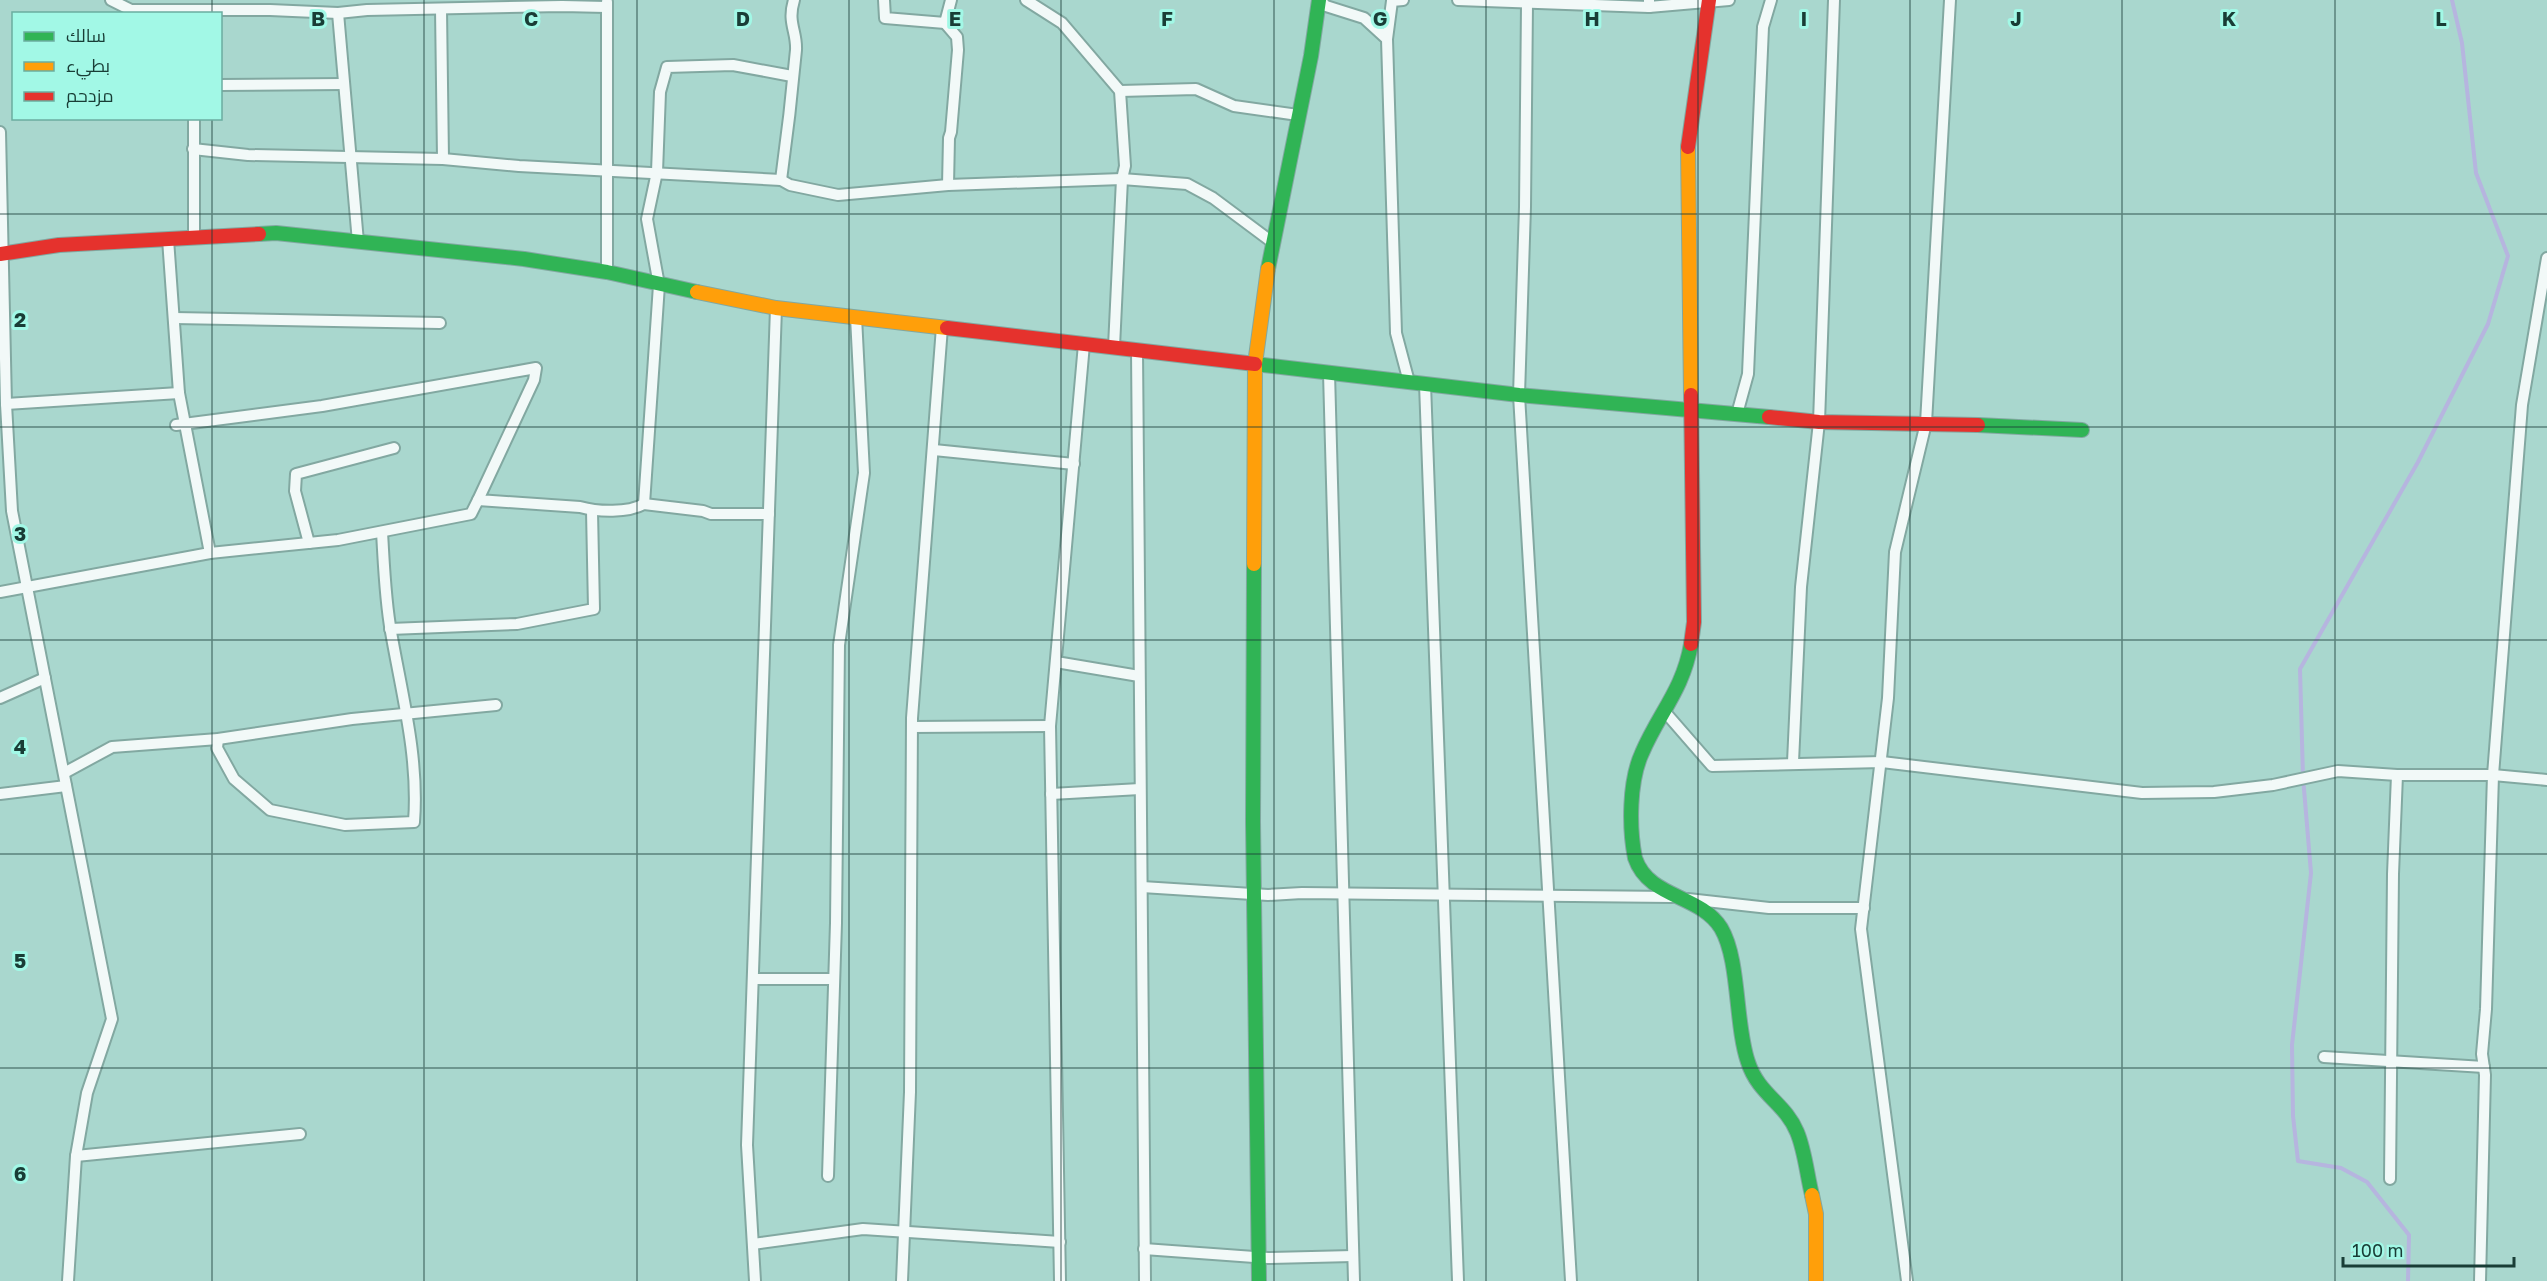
<svg xmlns="http://www.w3.org/2000/svg" width="2547" height="1281" font-family="'Golos Text',Cairo,sans-serif">
	<style>
		.lines { fill: none; stroke-linecap: round; stroke-linejoin: round }
		.stream { stroke: #b6b5df; stroke-width: 4 }
		.street-casing { stroke: #82a8a1; stroke-width: 14 }
		.fast-casing { stroke: #82a8a1; stroke-width: 16 }
		.slow-casing { stroke: #82a8a1; stroke-width: 16 }
		.jam-casing { stroke: #82a8a1; stroke-width: 16 }
		.street { stroke: #f2f9f8; stroke-width: 10 }
		.fast { stroke: #30b455; stroke-width: 14 }
		.slow { stroke: #ff9f0a; stroke-width: 14 }
		.jam { stroke: #e5322d; stroke-width: 14 }
		.grid { fill: none; stroke: #193d36; stroke-width: 1.5; stroke-opacity: 0.55 }
		.grid-label { font-size: 20px; text-anchor: middle; font-weight: bold; fill: #193d36; stroke: #a2f8e6; stroke-width: 6; stroke-linejoin: round; paint-order: stroke }
	</style>
	<rect width="100%" height="100%" fill="#a9d7ce"/>
	<g class="lines">
		<polyline class="stream" points="2408,1281 2409,1235 2367,1182 2341,1168 2298,1161 2293,1116 2292,1045 2311,873 2303,777 2300,669 2418,462 2488,324 2508,256 2476,173 2462,43 2452,0"/>
		<defs>
			<g id="street">
				<polyline points="111,0 131,10 270,10 338,13 367,10 562,6 606,7"/>
				<polyline points="884,0 885,18 945,23 951,0"/>
				<polyline points="1026,0 1062,23 1120,91 1125,166 1122,179 1114,347"/>
				<polyline points="1320,0 1326,6 1364,18 1387,39 1396,333 1409,382"/>
				<polyline points="1458,0 1649,7 1649,0"/>
				<polyline points="607,2 607,272"/>
				<polyline points="1527,4 1525,207 1519,395 1571,1281"/>
				<polyline points="1649,7 1729,0"/>
				<polyline points="441,9 443,159"/>
				<polyline points="338,13 358,242"/>
				<polyline points="945,23 957,37 958,50 951,132 949,138 948,185"/>
				<polyline points="1387,39 1392,1 1403,0"/>
				<polyline points="220,85 344,84"/>
				<polyline points="1120,91 1196,89 1234,106 1298,115"/>
				<polyline points="194,118 194,238"/>
				<polyline points="0,132 6,404 12,511 112,1019 87,1093 76,1156 68,1281"/>
				<polyline points="193,149 248,155 443,159 519,166 781,180 790,185 838,195 948,185 1122,179 1187,184 1213,198 1272,242"/>
				<path d="M781 180C787 137 792 94 796 50 797 31 787 23 794 0"/>
				<polyline points="168,239 179,393 210,553"/>
				<polyline points="174,318 440,323"/>
				<polyline points="1137,350 1145,1281"/>
				<polyline points="1329,373 1354,1281"/>
				<polyline points="1425,384 1458,1281"/>
				<polyline points="6,404 179,393"/>
				<polyline points="1737,414 1748,374 1763,27 1771,0"/>
				<path d="M176 425 322 406 536 368 534 380 478 500 580 507C598 512 628 513 644 504L703 511 711 514H769"/>
				<polyline points="934,450 1074,464"/>
				<polyline points="644,504 659,285 647,219 657,172 660,92 667,67 733,65 792,76"/>
				<polyline points="309,543 295,491 296,474 394,448"/>
				<polyline points="0,592 210,553 338,540 471,514 478,500"/>
				<polyline points="390,629 517,624 594,609 592,511"/>
				<polyline points="1056,662 1139,676"/>
				<polyline points="0,698 45,678"/>
				<polyline points="1665,712 1712,766 1882,762 2142,793 2214,792 2273,785 2338,771 2397,775"/>
				<polyline points="912,727 1050,726"/>
				<path d="M218 739 217 748 234 779 270 810 345 825 414 822C419 758 402 695 391 632 385 599 384 565 382 532"/>
				<polyline points="1793,762 1801,587 1819,422 1834,0"/>
				<polyline points="64,773 112,747 218,739 352,719 496,705"/>
				<polyline points="0,794 66,786"/>
				<polyline points="1051,794 1140,789"/>
				<polyline points="1142,887 1268,895 1302,893 1672,897"/>
				<polyline points="1688,899 1769,908 1864,908"/>
				<polyline points="753,979 834,979"/>
				<polyline points="2324,1057 2484,1067"/>
				<polyline points="76,1156 300,1134"/>
				<polyline points="828,1176 836,923 839,645 864,473 856,317"/>
				<polyline points="2390,1179 2393,874 2397,775 2493,775 2547,780"/>
				<polyline points="753,1244 863,1229 1060,1242"/>
				<polyline points="1144,1249 1268,1258 1353,1256"/>
				<polyline points="755,1281 747,1145 776,308"/>
				<polyline points="902,1281 910,1092 912,718 942,327"/>
				<polyline points="1060,1281 1050,726 1084,344"/>
				<polyline points="1907,1281 1861,929 1888,698 1895,552 1926,423 1950,0"/>
				<polyline points="2480,1281 2485,1075 2482,1054 2486,1009 2493,775 2522,405 2547,258"/>
			</g>
			<g id="fast">
				<polyline points="259,234 276,233 524,259 607,272 697,292"/>
				<polyline points="1268,269 1311,56 1319,0"/>
				<polyline points="1255,364 1519,395 1769,417"/>
				<polyline points="1978,425 2082,430"/>
				<polyline points="1254,564 1253,822 1259,1281"/>
				<path d="M1691 644C1683 690 1659 713 1642 753 1629 781 1629 828 1635 858 1649 899 1700 894 1721 928 1740 960 1735 1025 1748 1062 1758 1094 1786 1104 1797 1132 1805 1151 1807 1175 1812 1195"/>
			</g>
			<g id="slow">
				<polyline points="1688,147 1691,395"/>
				<polyline points="697,292 776,308 947,328"/>
				<polyline points="1254,564 1255,364 1268,269"/>
				<polyline points="1812,1195 1816,1214 1816,1281"/>
			</g>
			<g id="jam">
				<polyline points="1688,147 1709,0"/>
				<polyline points="0,254 59,245 259,234"/>
				<polyline points="947,328 1255,364"/>
				<polyline points="1691,395 1694,622 1691,644"/>
				<polyline points="1769,417 1819,422 1978,425"/>
			</g>
		</defs>
		<use href="#street" class="street-casing"/>
		<use href="#fast" class="fast-casing"/>
		<use href="#slow" class="slow-casing"/>
		<use href="#jam" class="jam-casing"/>
		<use href="#street" class="street"/>
		<use href="#fast" class="fast"/>
		<use href="#slow" class="slow"/>
		<use href="#jam" class="jam"/>
	</g>
	<path class="grid" d="M212 0V14M424 0V1281M637 0V1281M849 0V1281M1061 0V1281M1274 0V1281M1486 0V1281M1698 0V1281M1910 0V1281M2122 0V1281M2335 0V1281M212 118V1281M0 214H2547M0 427H2547M0 640H2547M0 854H2547M0 1068H2547"/>
	<g class="grid-label">
		<text x="318" y="26">B</text>
		<text x="531" y="26">C</text>
		<text x="743" y="26">D</text>
		<text x="955" y="26">E</text>
		<text x="1167" y="26">F</text>
		<text x="1380" y="26">G</text>
		<text x="1592" y="26">H</text>
		<text x="1804" y="26">I</text>
		<text x="2016" y="26">J</text>
		<text x="2229" y="26">K</text>
		<text x="2441" y="26">L</text>
		<text x="20" y="327">2</text>
		<text x="20" y="541">3</text>
		<text x="20" y="754">4</text>
		<text x="20" y="968">5</text>
		<text x="20" y="1181">6</text>
	</g>
	<rect x="12" y="12" width="210" height="108" fill="#a2f8e6" stroke="#6bada0" stroke-width="1.5"/>
	<rect x="24" y="32" width="30" height="9" fill="#30b455" stroke="#6bada0" stroke-width="1.5"/>
	<text x="66" y="42" font-size="18" fill="#193d36">سالك</text>
	<rect x="24" y="62" width="30" height="9" fill="#ff9f0a" stroke="#6bada0" stroke-width="1.5"/>
	<text x="66" y="72" font-size="18" fill="#193d36">بطيء</text>
	<rect x="24" y="92" width="30" height="9" fill="#e5322d" stroke="#6bada0" stroke-width="1.5"/>
	<text x="66" y="102" font-size="18" fill="#193d36">مزدحم</text>
	<path d="M2343 1257v9h171v-9" fill="none" stroke="#193d36" stroke-width="3"/>
	<text x="2352" y="1257" font-size="18" fill="#193d36" stroke="#a2f8e6" stroke-width="4.5" paint-order="stroke">100 m</text>
</svg>
